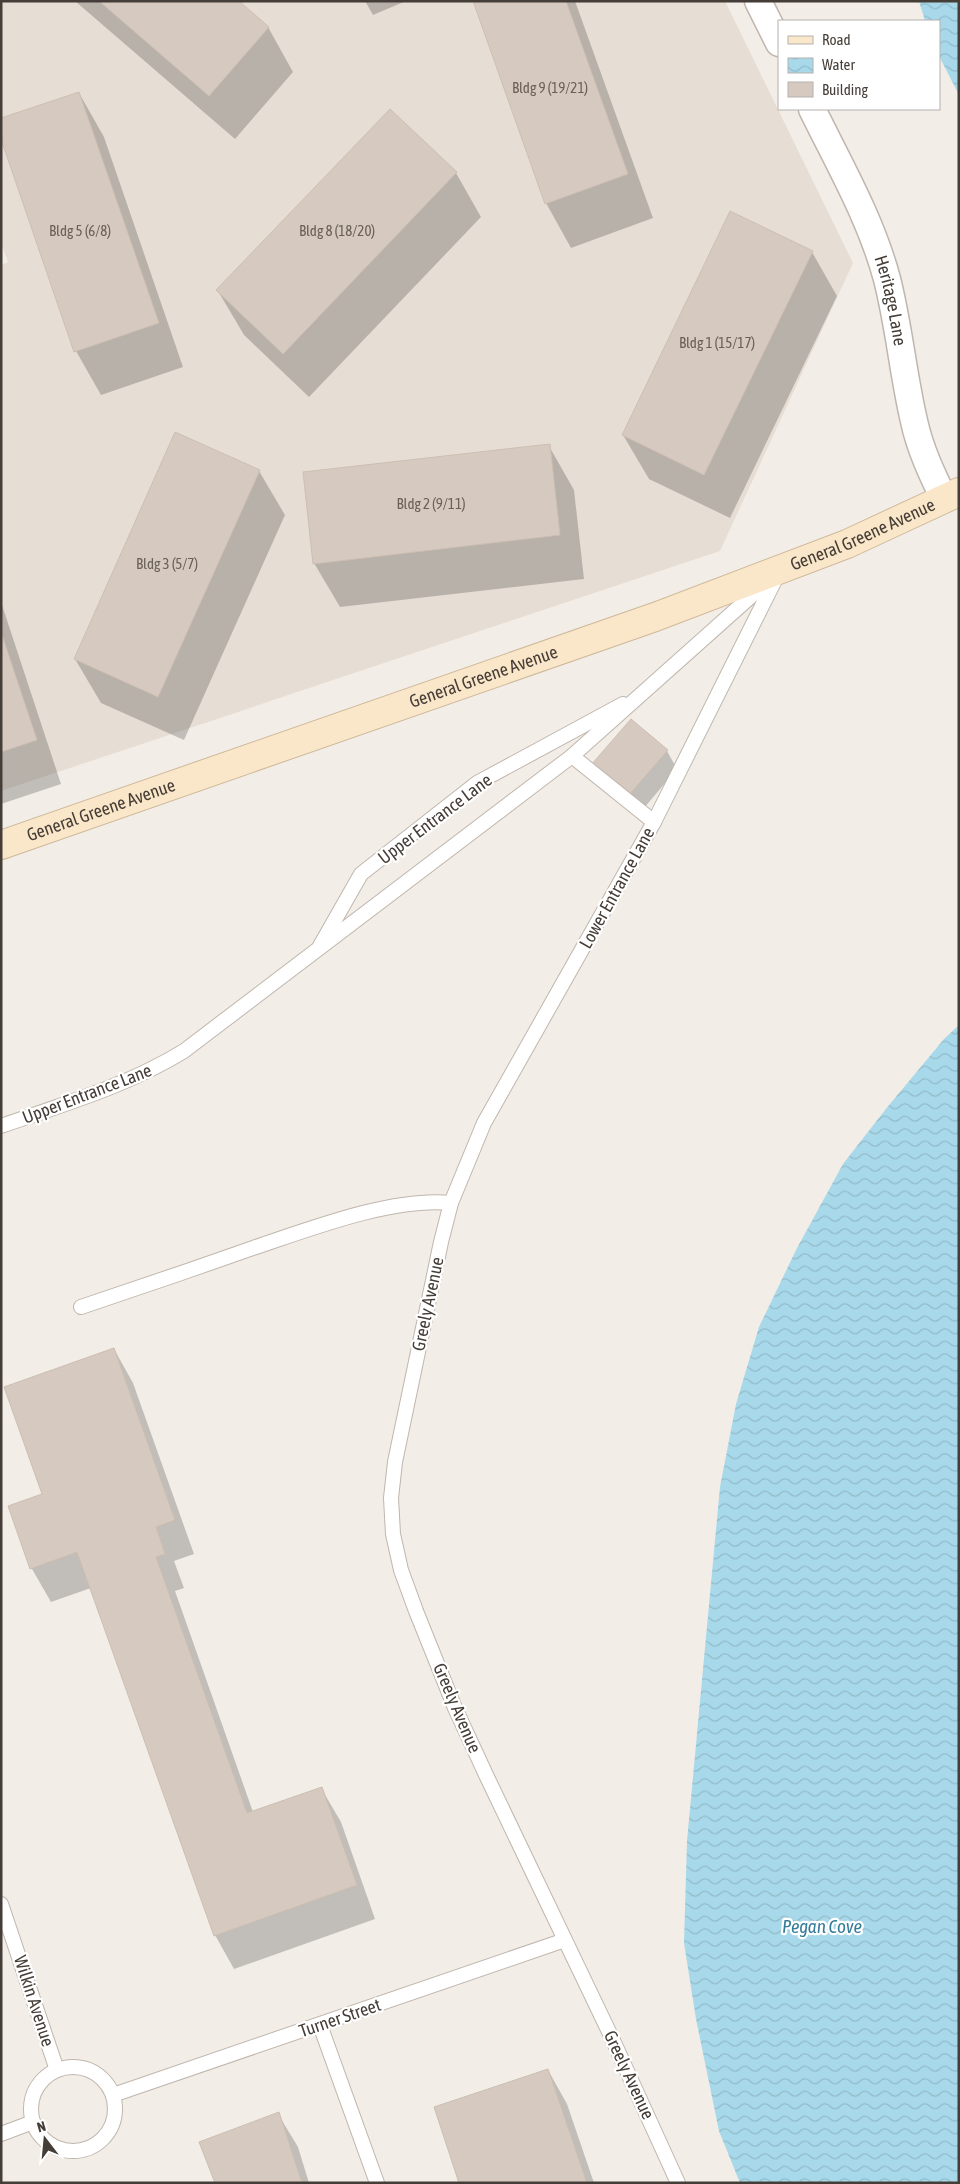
<svg xmlns="http://www.w3.org/2000/svg" width="960" height="2184" font-family="'Asap Condensed',sans-serif">
	<style>
		.residential { fill: #e6ded5 }
		.water { fill: url(#water-waves) }
		.shadow { fill: #0003 }
		.building { fill: #d6cac0; stroke: #cdbeb1 }
		.lines { fill: none; stroke-linecap: round; stroke-linejoin: round }
		.lane-casing { stroke: #c0b6ad; stroke-width: 16 }
		.street-casing { stroke: #c0b6ad; stroke-width: 29 }
		.secondary-casing { stroke: #ceb99a; stroke-width: 30 }
		.lane { stroke: #fff; stroke-width: 14 }
		.street { stroke: #fff; stroke-width: 26 }
		.secondary { stroke: #fae7c9; stroke-width: 28 }
		.labels { text-anchor: middle; stroke-width: 4.5; stroke-linejoin: round; paint-order: stroke }
		.number-label { font-size: 15px; fill: #696059 }
		.street-label { font-size: 18px; fill: #453d37; stroke: #fff }
		.water-label { font-size: 19px; font-style: italic; fill: #347d99; stroke: #fff }
	</style>
	<defs>
		<pattern id="water-waves" width="16" height="10" patternUnits="userSpaceOnUse" patternTransform="scale(1.25)"><rect width="16" height="10" fill="#a8d9ea"/><path d="M0 5q4-4 8 0t8 0" fill="none" stroke="#92bbc9"/></pattern>
	</defs>
	<rect width="100%" height="100%" fill="#f2ede7"/>
	<polygon class="residential" points="1,1 725,1 853,263 720,551 1,791 1,265 8,262 1,243"/>
	<g class="water">
		<polygon points="919,1 959,1 959,95 939,56 939,21 925,21"/>
		<polygon points="959,1025 959,2183 740,2183 719,2131 696,2019 684,1943 687,1841 720,1487 736,1404 759,1327 796,1250 843,1164 885,1110 944,1039"/>
	</g>
	<g class="shadow">
		<polygon points="75,1 237,1 268,27 293,72 235,139"/>
		<polygon points="365,1 406,1 373,15"/>
		<polygon points="474,1 575,1 653,218 571,248 546,203"/>
		<polygon points="79,93 104,137 183,367 101,395 76,351"/>
		<polygon points="456,173 481,217 309,397 244,335 218,291"/>
		<polygon points="812,252 837,296 730,518 649,479 623,435"/>
		<polygon points="549,446 574,490 584,579 340,607 314,563"/>
		<polygon points="259,471 285,515 184,740 101,703 75,659"/>
		<polygon points="1,602 61,784 1,804"/>
		<polygon points="667,751 677,769 639,814 603,784"/>
		<polygon points="114,1349 133,1383 194,1554 174,1561 184,1588 175,1591 253,1812 321,1788 341,1822 375,1919 234,1969 215,1935 91,1588 51,1602 32,1569 10,1507 43,1495"/>
		<polygon points="548,2070 567,2104 594,2183 460,2183"/>
		<polygon points="278,2114 298,2147 309,2183 216,2183"/>
	</g>
	<g class="building">
		<polygon points="99,1 239,1 269,27 209,96"/>
		<polygon points="473,1 566,1 628,174 545,204"/>
		<polygon points="79,92 159,323 74,352 1,139 1,118"/>
		<polygon points="390,109 457,172 283,354 216,290"/>
		<polygon points="730,211 813,251 704,475 622,435"/>
		<polygon points="175,432 260,470 158,697 74,659"/>
		<polygon points="550,444 560,535 313,564 303,472"/>
		<polygon points="1,632 37,740 1,752"/>
		<polygon points="631,719 668,750 628,796 591,765"/>
		<polygon points="114,1348 175,1520 156,1527 165,1554 156,1557 247,1813 322,1787 357,1885 214,1936 77,1552 30,1569 8,1506 42,1494 4,1387"/>
		<polygon points="548,2069 587,2183 459,2183 434,2107"/>
		<polygon points="279,2112 302,2183 215,2183 199,2142"/>
	</g>
	<g class="lines">
		<defs>
			<g id="lane">
				<polyline points="572,756 654,822"/>
				<polyline points="320,946 361,874 477,783 623,704"/>
				<path d="M1 1126C64 1104 127 1086 184 1051L572 756 767 582"/>
				<path d="M81 1307C138 1288 196 1268 253 1248 310 1229 392 1197 451 1203"/>
				<polyline points="1,1904 57,2070"/>
				<polyline points="320,2025 377,2183"/>
				<circle cx="73" cy="2109" r="42"/>
				<polyline points="113,2095 565,1940"/>
				<polyline points="1,2134 33,2122"/>
				<polyline points="678,2183 611,2036 487,1777 455,1708 416,1611 401,1570 393,1534 391,1498 395,1462 441,1242 451,1203 484,1123 654,822 779,572"/>
			</g>
			<g id="street">
				<polyline points="758,1 779,43"/>
				<path id="s1" d="M812 109C839 164 871 219 887 279 899 326 903 374 914 421 920 449 932 474 944 499"/>
			</g>
			<g id="secondary">
				<path id="s2" d="M1 845 655 617 847 544 959 492"/>
			</g>
		</defs>
		<use href="#lane" class="lane-casing"/>
		<use href="#street" class="street-casing"/>
		<use href="#secondary" class="secondary-casing"/>
		<use href="#lane" class="lane"/>
		<use href="#street" class="street"/>
		<use href="#secondary" class="secondary"/>
	</g>
	<g class="labels">
		<g class="number-label">
			<text x="550" y="93">Bldg 9 (19/21)</text>
			<text x="80" y="236">Bldg 5 (6/8)</text>
			<text x="337" y="236">Bldg 8 (18/20)</text>
			<text x="717" y="348">Bldg 1 (15/17)</text>
			<text x="431" y="509">Bldg 2 (9/11)</text>
			<text x="167" y="569">Bldg 3 (5/7)</text>
		</g>
		<g class="street-label">
			<text dy="6" stroke="none"><textPath href="#s1" startOffset="208">Heritage Lane</textPath></text>
			<text dy="6" stroke="none"><textPath href="#s2" startOffset="916">General Greene Avenue</textPath></text>
			<text dy="6" stroke="none"><textPath href="#s2" startOffset="511">General Greene Avenue</textPath></text>
			<text dy="6" stroke="none"><textPath href="#s2" startOffset="106">General Greene Avenue</textPath></text>
			<text transform="translate(435 819) rotate(-37)" y="6">Upper Entrance Lane</text>
			<text transform="translate(617 888) rotate(-61)" y="6">Lower Entrance Lane</text>
			<text transform="translate(87 1094) rotate(-21)" y="6">Upper Entrance Lane</text>
			<text transform="translate(428 1304) rotate(-78)" y="6">Greely Avenue</text>
			<text transform="translate(457 1708) rotate(67)" y="6">Greely Avenue</text>
			<text transform="translate(34 2001) rotate(72)" y="6">Wilkin Avenue</text>
			<text transform="translate(340 2018) rotate(-19)" y="6">Turner Street</text>
			<text transform="translate(629 2075) rotate(65)" y="6">Greely Avenue</text>
		</g>
		<g class="water-label">
			<text x="822" y="1933">Pegan Cove</text>
		</g>
	</g>
	<rect width="960" height="2184" fill="none" stroke="#453d37" stroke-width="5"/>
	<rect x="778" y="20" width="162" height="90" fill="#ffffff" stroke="#b5b1af"/>
	<rect x="788" y="36" width="25" height="8" fill="#fae7c9" stroke="#b5b1af"/>
	<text x="822" y="45" font-size="15" fill="#453d37">Road</text>
	<rect x="788" y="58" width="25" height="15" fill="url(#water-waves)" stroke="#b5b1af"/>
	<text x="822" y="70" font-size="15" fill="#453d37">Water</text>
	<rect x="788" y="82" width="25" height="15" fill="#d6cac0" stroke="#b5b1af"/>
	<text x="822" y="95" font-size="15" fill="#453d37">Building</text>
	<g transform="translate(45 2139) rotate(344)" stroke="#ffffff" stroke-width="4" paint-order="stroke">
	<path d="M0-4L9 19L0 12L-9 19Z" fill="#453d37"/>
	<text y="-8" font-size="14" font-weight="bold" text-anchor="middle" fill="#453d37">N</text>
	</g>
</svg>
